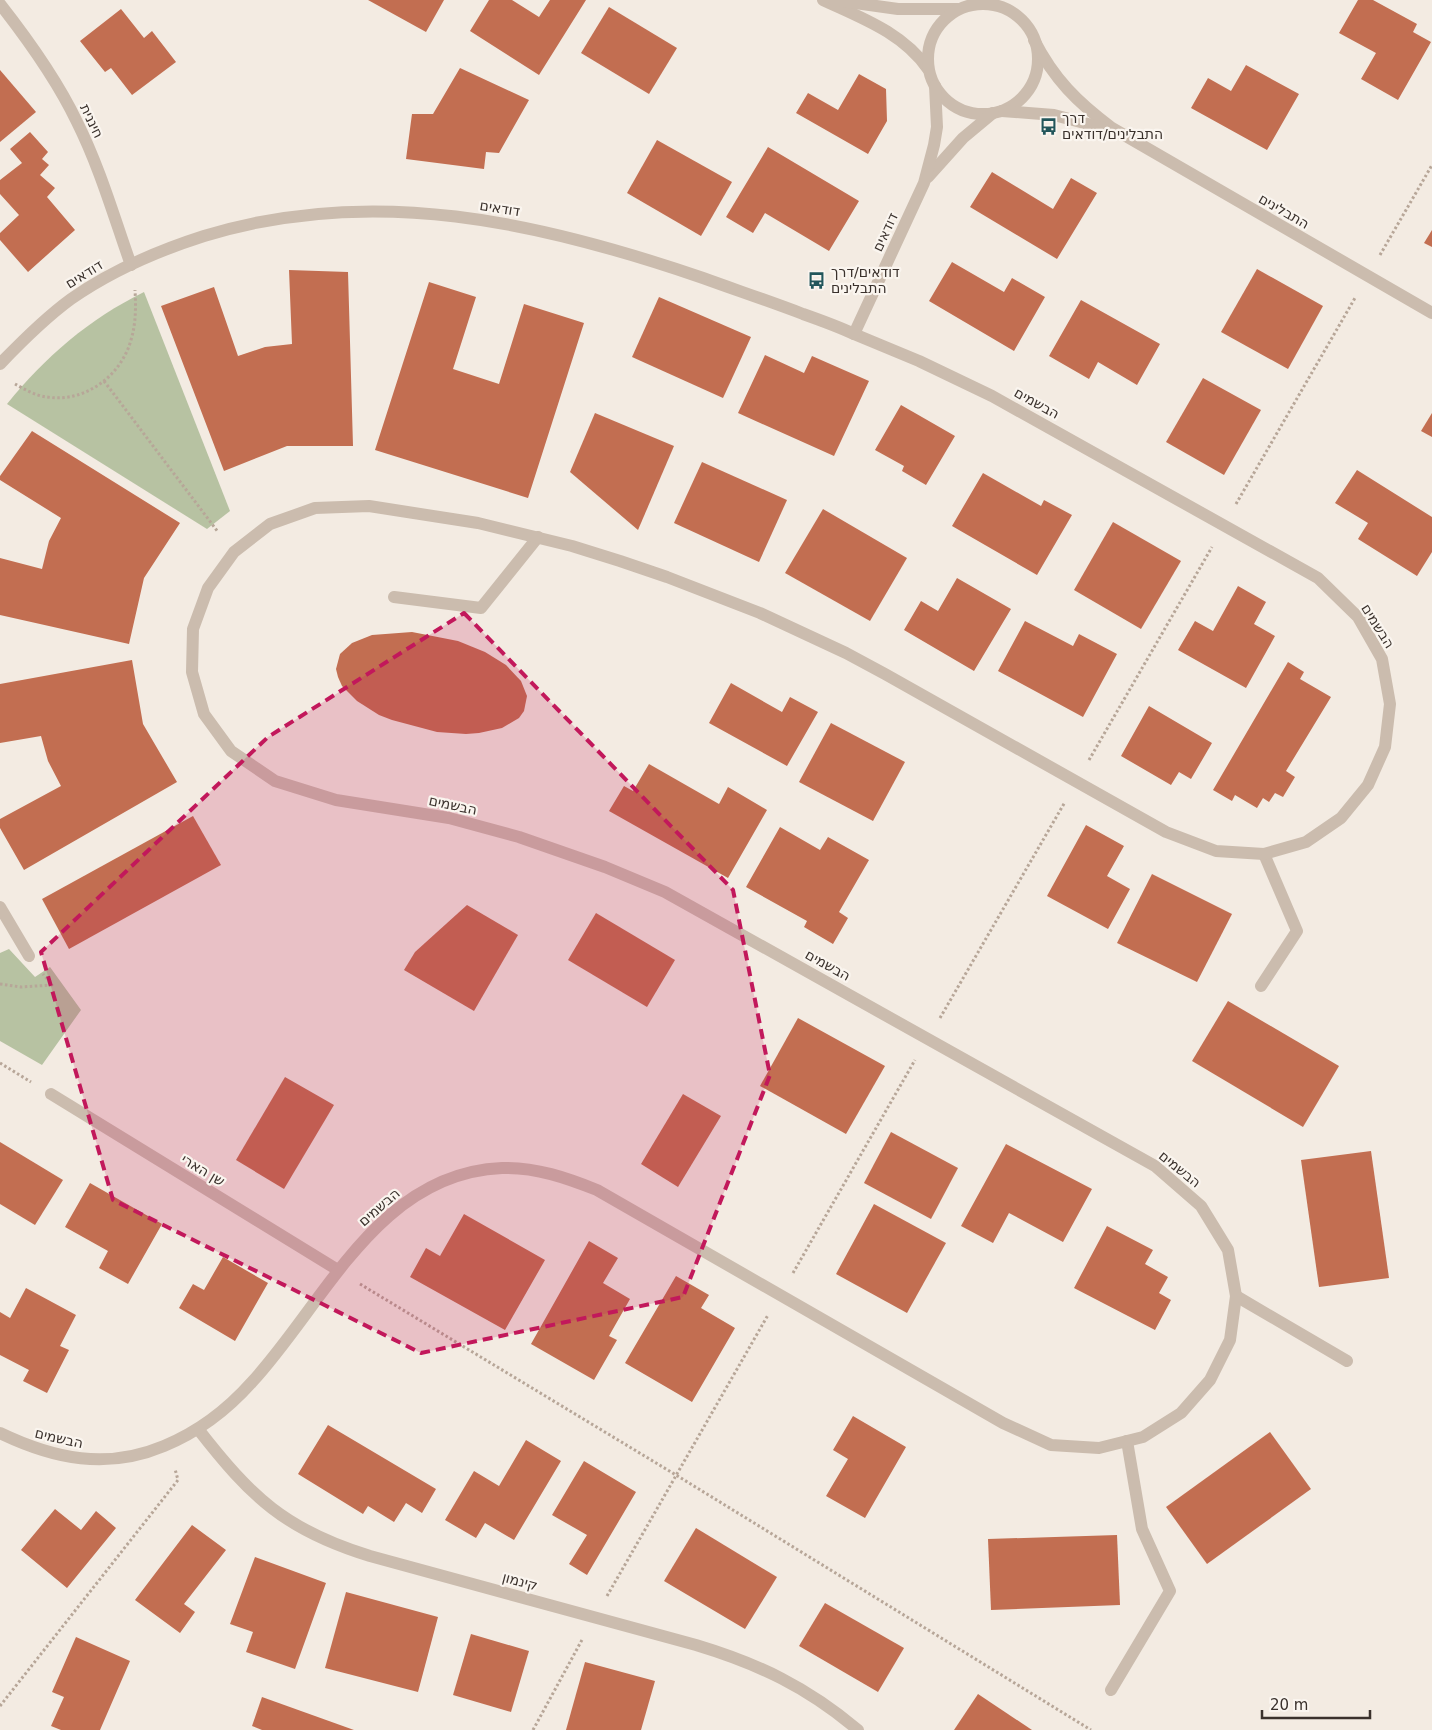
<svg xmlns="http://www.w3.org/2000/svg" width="1432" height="1730" font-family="'DejaVu Sans','Noto Sans Hebrew',sans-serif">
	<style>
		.green { fill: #b7c2a2 }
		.building { fill: #c26e51 }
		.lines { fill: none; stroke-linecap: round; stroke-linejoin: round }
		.path { stroke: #b7a698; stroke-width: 3; stroke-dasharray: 2.5 2.5; stroke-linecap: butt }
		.service { stroke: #cbbcae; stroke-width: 12 }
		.minor { stroke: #cbbcae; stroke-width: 12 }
		.tertiary { stroke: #cbbcae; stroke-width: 12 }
		.marked { fill: #c2185b; fill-opacity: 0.2; stroke: #c2185b; stroke-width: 4; stroke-dasharray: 10 6; stroke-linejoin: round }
		.labels { text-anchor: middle; stroke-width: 4.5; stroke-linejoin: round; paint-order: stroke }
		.poi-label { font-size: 14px; fill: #3a312c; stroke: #faf5ef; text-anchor: start }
		.street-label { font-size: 14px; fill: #3a312c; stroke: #faf5ef }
	</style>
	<rect width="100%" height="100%" fill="#f3ebe2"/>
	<g class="green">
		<path d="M144 292 230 511 207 529 7 404C45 357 89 319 144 292Z"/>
		<polygon points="9,949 35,977 50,967 81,1010 42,1065 0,1041 0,953"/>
	</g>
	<g class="building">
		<polygon points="368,0 444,0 426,32"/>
		<polygon points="489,0 512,0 539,17 550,0 586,0 539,75 470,31"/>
		<polygon points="1358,0 1373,0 1417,24 1413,32 1431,42 1398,100 1361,79 1376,53 1339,33"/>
		<polygon points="609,7 677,48 649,94 581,53"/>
		<polygon points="121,9 144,38 152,31 176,62 132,95 111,68 105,72 80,41"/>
		<polygon points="1246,65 1299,94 1267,150 1191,108 1208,78 1231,91"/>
		<polygon points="460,68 529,100 499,153 486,152 484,169 406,159 412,114 433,114"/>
		<polygon points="0,70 36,112 0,142"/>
		<polygon points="859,74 886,89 887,121 868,154 796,113 808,93 838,110"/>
		<polygon points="30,132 48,152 42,159 49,165 40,175 55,188 47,197 75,230 28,272 0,240 0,233 19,215 0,194 0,180 22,163 10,149"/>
		<polygon points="657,140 732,182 701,236 627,193"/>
		<polygon points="768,147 859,201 829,251 765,213 753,233 726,217"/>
		<polygon points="992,172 1053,209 1071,178 1097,193 1057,259 970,207"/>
		<polygon points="1432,230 1432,247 1424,243"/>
		<polygon points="952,262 1004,292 1012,278 1045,297 1014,351 929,301"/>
		<polygon points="1257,269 1323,306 1288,369 1221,332"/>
		<polygon points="289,270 348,272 353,446 287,446 224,471 161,306 214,287 238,356 265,347 292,344"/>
		<polygon points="429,282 476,297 453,369 499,384 524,304 584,323 528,498 375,450"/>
		<polygon points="659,297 751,337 723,398 632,357"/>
		<polygon points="1081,300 1160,344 1137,385 1098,362 1089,379 1049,356"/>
		<polygon points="765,355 804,373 812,356 869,381 834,456 738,413"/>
		<polygon points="1203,378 1261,410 1224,475 1166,442"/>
		<polygon points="901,405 955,436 926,485 902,471 904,466 875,450"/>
		<polygon points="595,413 674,446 638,530 570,472"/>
		<polygon points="1432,413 1432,437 1421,431"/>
		<polygon points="32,431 180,523 144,578 129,644 0,615 0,558 42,569 49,541 61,518 0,480 0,476"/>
		<polygon points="702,462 787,500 759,562 674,523"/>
		<polygon points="1357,470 1432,517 1432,552 1417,576 1358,539 1368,523 1335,503"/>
		<polygon points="983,473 1041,506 1044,500 1072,515 1037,575 952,526"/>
		<polygon points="823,509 907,558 870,621 785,573"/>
		<polygon points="1113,522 1181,561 1141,629 1074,590"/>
		<polygon points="957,578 1011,609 974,671 904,630 921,601 938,611"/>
		<polygon points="1238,586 1266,602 1254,624 1275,636 1246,688 1178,650 1195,621 1213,631"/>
		<polygon points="1025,621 1073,646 1079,634 1117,654 1083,717 998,671"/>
		<polygon points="412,632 458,641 485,652 506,665 521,681 527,696 524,711 519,718 502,728 479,733 466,734 437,732 392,720 379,715 357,701 342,686 338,677 336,669 340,654 352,643 372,635"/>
		<polygon points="132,660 143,724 177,782 24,870 0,828 0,819 61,786 48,761 41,736 0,743 0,684"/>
		<polygon points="1288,662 1304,672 1300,679 1331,697 1286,771 1295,777 1283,797 1275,793 1269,802 1263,798 1257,808 1235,795 1232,801 1213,790"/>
		<polygon points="731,683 782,712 790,697 818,712 787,766 709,723"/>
		<polygon points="1149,706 1212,743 1191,779 1179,772 1171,785 1121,756"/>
		<polygon points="831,723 905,762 873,821 799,782"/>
		<polygon points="649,764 719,804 728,787 767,810 728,878 609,811 624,786 633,791"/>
		<polygon points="193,816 221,865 69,949 42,899"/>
		<polygon points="1086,825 1124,846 1107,876 1130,889 1108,929 1047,896"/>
		<polygon points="780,827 820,850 828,837 869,860 839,912 848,918 833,944 804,927 807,921 746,887"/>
		<polygon points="1152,874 1232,914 1197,982 1117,943"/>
		<polygon points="467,905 518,935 474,1011 404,970 415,952"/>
		<polygon points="596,913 675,960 647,1007 568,960"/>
		<polygon points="1228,1001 1339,1066 1303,1127 1192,1061"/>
		<polygon points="798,1018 885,1066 846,1134 760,1086"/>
		<polygon points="285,1077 334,1105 284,1189 236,1160"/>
		<polygon points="683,1094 721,1116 678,1187 641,1164"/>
		<polygon points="891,1132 958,1168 931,1219 864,1183"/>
		<polygon points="0,1142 63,1180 35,1225 0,1204"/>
		<polygon points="1006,1144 1092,1189 1063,1242 1009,1213 993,1243 961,1226"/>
		<polygon points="1371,1151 1389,1278 1319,1287 1301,1160"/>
		<polygon points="90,1183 162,1224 128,1284 99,1268 108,1251 65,1227"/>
		<polygon points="874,1204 946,1243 907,1313 836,1274"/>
		<polygon points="464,1214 545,1260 505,1330 410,1277 426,1248 440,1256"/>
		<polygon points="1107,1226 1153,1250 1145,1264 1168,1277 1159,1293 1171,1300 1155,1330 1074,1288"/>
		<polygon points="589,1241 618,1258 603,1283 630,1299 609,1336 617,1340 594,1380 531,1344"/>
		<polygon points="223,1257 268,1283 235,1341 179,1308 193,1284 204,1290"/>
		<polygon points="676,1276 709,1295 701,1308 735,1328 692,1402 625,1363"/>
		<polygon points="26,1288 76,1315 60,1346 69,1350 47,1393 23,1381 29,1370 0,1355 0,1312 10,1318"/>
		<polygon points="853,1416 906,1447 865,1518 826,1496 848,1459 833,1450"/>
		<polygon points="328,1425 436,1489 422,1513 406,1503 394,1522 368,1506 363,1514 298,1474"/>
		<polygon points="1270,1432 1311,1489 1207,1564 1166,1507"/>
		<polygon points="526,1440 561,1461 514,1540 485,1523 476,1538 445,1520 474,1471 499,1486"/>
		<polygon points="584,1461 636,1492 587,1575 569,1564 587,1535 552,1515"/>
		<polygon points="55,1509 81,1530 96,1511 116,1528 67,1588 21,1550"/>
		<polygon points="192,1525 226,1550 184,1604 195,1612 180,1633 135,1600"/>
		<polygon points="696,1528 777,1577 745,1629 664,1581"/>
		<polygon points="1117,1535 1120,1605 991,1610 988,1539"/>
		<polygon points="255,1557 326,1583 295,1669 246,1652 253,1632 230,1624"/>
		<polygon points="346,1592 438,1617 418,1692 325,1668"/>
		<polygon points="825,1603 904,1648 878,1692 799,1646"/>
		<polygon points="471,1634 529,1651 511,1712 453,1695"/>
		<polygon points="76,1637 130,1661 100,1730 61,1730 51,1726 64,1697 52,1692"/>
		<polygon points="585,1662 655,1681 641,1730 566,1730"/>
		<polygon points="978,1694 1032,1730 954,1730"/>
		<polygon points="262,1697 354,1730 262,1730 252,1726"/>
	</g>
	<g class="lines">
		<g class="path">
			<polyline points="1380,255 1432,165"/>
			<polyline points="104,381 218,532"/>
			<path d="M15 384C24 389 36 396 47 397 85 403 121 376 131 340 136 323 136 307 135 290"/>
			<polyline points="1236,504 1355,298"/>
			<polyline points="1089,760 1212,547"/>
			<polyline points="0,984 21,987 52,985 43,974"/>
			<polyline points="940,1018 1065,802"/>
			<polyline points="0,1063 31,1082"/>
			<polyline points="793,1273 915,1060"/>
			<polyline points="360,1284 676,1475 1091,1730"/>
			<polyline points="607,1596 768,1315"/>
			<polyline points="0,1706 178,1480 175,1469"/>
			<polyline points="533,1730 583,1638"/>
		</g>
		<g class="service">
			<polyline points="394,597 481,608 538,537"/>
			<polyline points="0,907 29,956"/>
			<polyline points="1261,986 1297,931 1264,854"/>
			<polyline points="1236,1296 1347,1361"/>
			<polyline points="1111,1690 1170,1591 1142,1529 1127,1441"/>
		</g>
		<g class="minor">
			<path d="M0 4C29 41 57 80 77 122 100 168 114 217 131 265"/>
			<polyline points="51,1094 338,1270"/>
			<path d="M198 1429C251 1497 285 1530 370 1556L696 1645C759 1664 807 1687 858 1730"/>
			<path d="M0 1433C54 1459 107 1470 164 1446 198 1432 228 1409 252 1382 325 1303 378 1173 502 1168 536 1167 567 1178 597 1190L1003 1423 1051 1445 1099 1448 1143 1437 1181 1413 1210 1380 1230 1340 1236 1296 1228 1250 1201 1206 1155 1166 665 892 605 867 519 837 449 818 336 800 275 781 231 751 204 714 192 672 193 629 208 588 234 552 270 524 315 508 369 506 478 523 572 546 620 561 667 577 760 613 846 653 885 674 1166 832 1216 851 1264 854 1306 842 1341 818 1368 785 1385 747 1390 704 1382 659 1358 617 1318 578 992 396 919 361 854 334"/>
		</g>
		<g class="tertiary">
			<path d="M823 0C862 18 903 33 928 69"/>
			<polyline points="834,0 898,9 958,9"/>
			<circle cx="983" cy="59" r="55"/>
			<path d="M1034 40C1054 79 1077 102 1112 128L1432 313"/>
			<polyline points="1002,111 1054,115 1107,129"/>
			<polyline points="928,177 963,138 993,113"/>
			<path d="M0 364C22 341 45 318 71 299 111 271 157 251 204 236 373 184 540 222 703 278 736 290 769 301 803 314 820 320 837 326 854 334L924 183 934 145 937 127 935 86"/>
		</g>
	</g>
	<path class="marked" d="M464 613 733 890 770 1075 683 1297 421 1353 113 1200 41 952 268 737Z"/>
	<defs>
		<symbol id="bus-bare" viewBox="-9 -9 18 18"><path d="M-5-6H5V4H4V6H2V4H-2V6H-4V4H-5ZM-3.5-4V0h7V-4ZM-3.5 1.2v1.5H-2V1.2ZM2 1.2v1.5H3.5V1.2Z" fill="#22565b" stroke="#faf5ef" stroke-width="2.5" paint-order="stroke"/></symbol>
	</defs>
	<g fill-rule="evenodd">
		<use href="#bus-bare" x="1036" y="114" width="25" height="25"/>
		<use href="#bus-bare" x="804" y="268" width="25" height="25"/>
	</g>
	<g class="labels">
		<g class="poi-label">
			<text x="1062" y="123">דרך<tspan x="1062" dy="16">התבלינים/דודאים</tspan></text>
			<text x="831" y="277">דודאים/דרך<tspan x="831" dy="16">התבלינים</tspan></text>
		</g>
		<g class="street-label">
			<text transform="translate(92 121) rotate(64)" y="5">חיננית</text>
			<text transform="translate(500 208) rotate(9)" y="5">דודאים</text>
			<text transform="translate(1284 211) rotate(30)" y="5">התבלינים</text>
			<text transform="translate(885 232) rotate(-65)" y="5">דודאים</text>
			<text transform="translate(84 274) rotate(-32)" y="5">דודאים</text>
			<text transform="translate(1037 403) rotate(29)" y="5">הבשמים</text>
			<text transform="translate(1378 626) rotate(58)" y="5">הבשמים</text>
			<text transform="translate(453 805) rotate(12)" y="5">הבשמים</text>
			<text transform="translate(828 965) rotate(29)" y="5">הבשמים</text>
			<text transform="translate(1180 1169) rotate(39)" y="5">הבשמים</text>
			<text transform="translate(203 1170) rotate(31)" y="5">שן הארי</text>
			<text transform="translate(379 1207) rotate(-41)" y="5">הבשמים</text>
			<text transform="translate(59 1438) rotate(13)" y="5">הבשמים</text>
			<text transform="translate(520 1581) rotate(15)" y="5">קינמון</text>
		</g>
	</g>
	<path d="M1262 1710v8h108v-8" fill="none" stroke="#3a312c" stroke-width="2.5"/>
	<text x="1270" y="1710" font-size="15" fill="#3a312c" stroke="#faf5ef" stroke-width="4" paint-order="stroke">20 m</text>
</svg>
